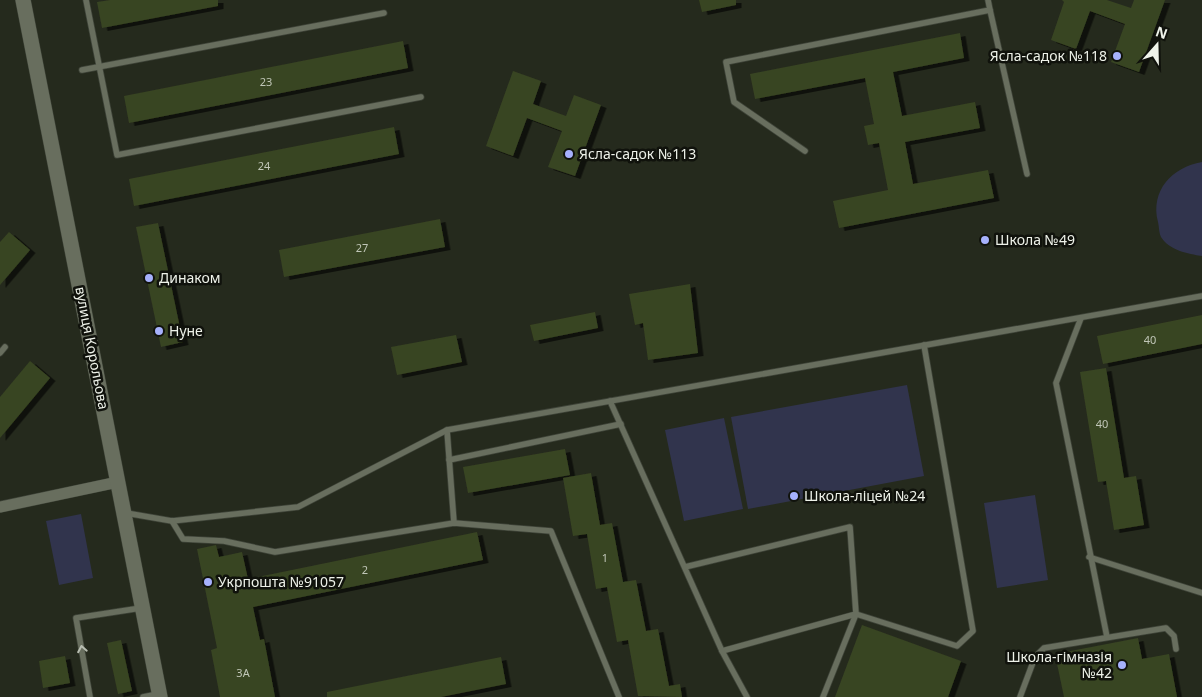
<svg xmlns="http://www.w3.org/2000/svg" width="1202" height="697" font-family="'Noto Sans',sans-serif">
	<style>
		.green { fill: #31344d }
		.building { fill: #384422; filter: url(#shadow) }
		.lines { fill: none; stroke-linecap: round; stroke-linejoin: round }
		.service-casing { stroke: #3f4439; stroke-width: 7 }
		.minor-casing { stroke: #3f4439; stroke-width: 12 }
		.tertiary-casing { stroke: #3f4439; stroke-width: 16 }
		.service { stroke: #686e5e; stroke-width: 5.5 }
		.minor { stroke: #686e5e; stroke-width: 11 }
		.tertiary { stroke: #686e5e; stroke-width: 15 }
		.oneway { stroke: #b8bdb1 }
		.poi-dot { fill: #a6b1fc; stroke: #10120c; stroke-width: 2 }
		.labels { text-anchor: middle; stroke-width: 5; stroke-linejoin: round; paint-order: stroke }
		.number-label { font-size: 11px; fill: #c0c6b7 }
		.poi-label { font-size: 14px; fill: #eef2e9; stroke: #10120c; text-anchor: start }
		.street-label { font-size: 14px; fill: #eef2e9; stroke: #10120c }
	</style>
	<defs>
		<filter id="shadow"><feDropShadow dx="5.5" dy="3" stdDeviation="0" flood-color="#0009"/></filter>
	</defs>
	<rect width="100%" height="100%" fill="#252a1d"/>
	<g class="green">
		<path d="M1202 162V256C1188 254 1169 250 1161 237 1159 233 1159 226 1158 222 1150 191 1172 167 1202 162Z"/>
		<polygon points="907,385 924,476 748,509 731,417"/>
		<polygon points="724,418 743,509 684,521 665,430"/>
		<polygon points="1035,495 1048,580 997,588 984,503"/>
		<polygon points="81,514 93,578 59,585 46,521"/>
	</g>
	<g class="building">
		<polygon points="110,0 218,0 218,6 102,28 97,2"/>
		<polygon points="699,0 736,0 736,5 702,12"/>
		<polygon points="1062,0 1107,0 1131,8 1134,0 1165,0 1139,72 1111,62 1125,24 1090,11 1076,49 1051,40 1064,2"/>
		<polygon points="960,33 964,58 893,72 902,116 975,102 980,128 905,142 913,184 988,170 994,198 839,228 833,201 888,190 879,143 868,145 864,126 874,124 865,78 755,99 750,74"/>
		<polygon points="403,41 408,68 129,123 124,96"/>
		<polygon points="513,71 541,81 533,104 566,116 574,95 601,105 575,176 548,167 562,131 527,118 513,156 486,146"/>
		<polygon points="394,127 399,154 134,206 129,179"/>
		<polygon points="440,219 445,247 284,277 279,250"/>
		<polygon points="158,223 183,342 161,347 136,227"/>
		<polygon points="9,232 30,250 0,285 0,242"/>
		<polygon points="690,284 698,353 648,360 643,323 635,325 629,294"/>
		<polygon points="595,312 598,328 534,341 530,325"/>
		<polygon points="1202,315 1202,344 1103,364 1097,336"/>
		<polygon points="456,335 462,362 397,375 391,347"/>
		<polygon points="30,361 50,378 0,438 0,397"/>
		<polygon points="1106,368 1124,478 1136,476 1144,525 1114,530 1106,481 1098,482 1080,372"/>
		<polygon points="565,449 570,475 468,493 463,467"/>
		<polygon points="591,473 600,525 612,523 623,582 636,580 646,631 658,629 669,686 680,684 682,697 638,696 628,640 617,642 607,587 596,589 587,534 573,536 563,478"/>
		<polygon points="477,532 483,560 253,607 260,640 264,639 275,697 220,697 211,650 217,648 197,549 216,545 219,557 242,552 248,579"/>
		<polygon points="862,625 961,661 948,697 835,697"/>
		<polygon points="1138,638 1142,659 1169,654 1177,697 1064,697 1055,654"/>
		<polygon points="121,640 132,691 118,694 107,643"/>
		<polygon points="65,656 70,683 43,688 39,661"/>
		<polygon points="501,657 506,684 441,697 327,697 327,692"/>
	</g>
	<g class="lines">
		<defs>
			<g id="service">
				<polyline points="86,0 117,155 421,97"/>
				<polyline points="990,10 1027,174"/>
				<polyline points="82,70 384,13"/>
				<polyline points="805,151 734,102 726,62 990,10 988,0"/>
				<polyline points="1081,318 1056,383 1107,637"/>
				<polyline points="0,353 5,347"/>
				<polyline points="610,401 722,651 856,614 850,527 685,567"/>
				<polyline points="447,430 454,523"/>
				<polyline points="449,460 621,424"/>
				<polyline points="126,513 172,521 298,507 447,430 1202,296"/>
				<polyline points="172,521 183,539 224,541 275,552 454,523 551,531 619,697"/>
				<polyline points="1089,557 1202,593"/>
				<polyline points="722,651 747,697"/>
				<polyline points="90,697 76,618 141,608"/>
				<polyline points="143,697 158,694"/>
				<polyline points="823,697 856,614 957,646 973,631 924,345"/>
				<polyline points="1020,697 1035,657 1044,648 1166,628 1174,636 1176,649"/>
			</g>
			<polyline id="minor" points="0,507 118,482"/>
			<polyline id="tertiary" points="23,0 160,697"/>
		</defs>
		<use href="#service" class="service-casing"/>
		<use href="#minor" class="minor-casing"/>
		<use href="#tertiary" class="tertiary-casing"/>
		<use href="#service" class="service"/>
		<use href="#minor" class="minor"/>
		<use href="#tertiary" class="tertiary"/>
	</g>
	<defs><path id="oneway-chevron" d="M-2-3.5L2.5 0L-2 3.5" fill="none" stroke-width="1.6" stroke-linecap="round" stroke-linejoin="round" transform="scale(1.25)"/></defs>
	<use class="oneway" href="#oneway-chevron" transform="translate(82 649) rotate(-100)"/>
	<g class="poi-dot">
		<circle cx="1117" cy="56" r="5"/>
		<circle cx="569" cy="154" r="5"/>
		<circle cx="985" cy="240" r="5"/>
		<circle cx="149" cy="278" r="5"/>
		<circle cx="159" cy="331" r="5"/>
		<circle cx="794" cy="496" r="5"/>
		<circle cx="208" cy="582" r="5"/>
		<circle cx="1122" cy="665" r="5"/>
	</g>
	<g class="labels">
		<g class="number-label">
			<text x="266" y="86">23</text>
			<text x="264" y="170">24</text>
			<text x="362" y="252">27</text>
			<text x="1150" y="344">40</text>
			<text x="1102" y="428">40</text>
			<text x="605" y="562">1</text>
			<text x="365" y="574">2</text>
			<text x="243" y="677">3А</text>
		</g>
		<g class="poi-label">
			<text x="1107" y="61" text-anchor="end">Ясла-садок №118</text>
			<text x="579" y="159">Ясла-садок №113</text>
			<text x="995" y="245">Школа №49</text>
			<text x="159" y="283">Динаком</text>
			<text x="169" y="336">Нуне</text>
			<text x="804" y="501">Школа-ліцей №24</text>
			<text x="218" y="587">Укрпошта №91057</text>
			<text x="1112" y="662" text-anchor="end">Школа-гімназія<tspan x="1112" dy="16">№42</tspan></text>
		</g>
		<g class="street-label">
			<text transform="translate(92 348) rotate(79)" y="5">вулиця Корольова</text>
		</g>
	</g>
	<g transform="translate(1157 45) rotate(20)" stroke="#10120c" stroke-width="4" paint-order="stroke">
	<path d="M0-4L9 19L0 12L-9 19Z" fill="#eef2e9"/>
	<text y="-8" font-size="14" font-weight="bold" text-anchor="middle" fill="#eef2e9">N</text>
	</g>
</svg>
